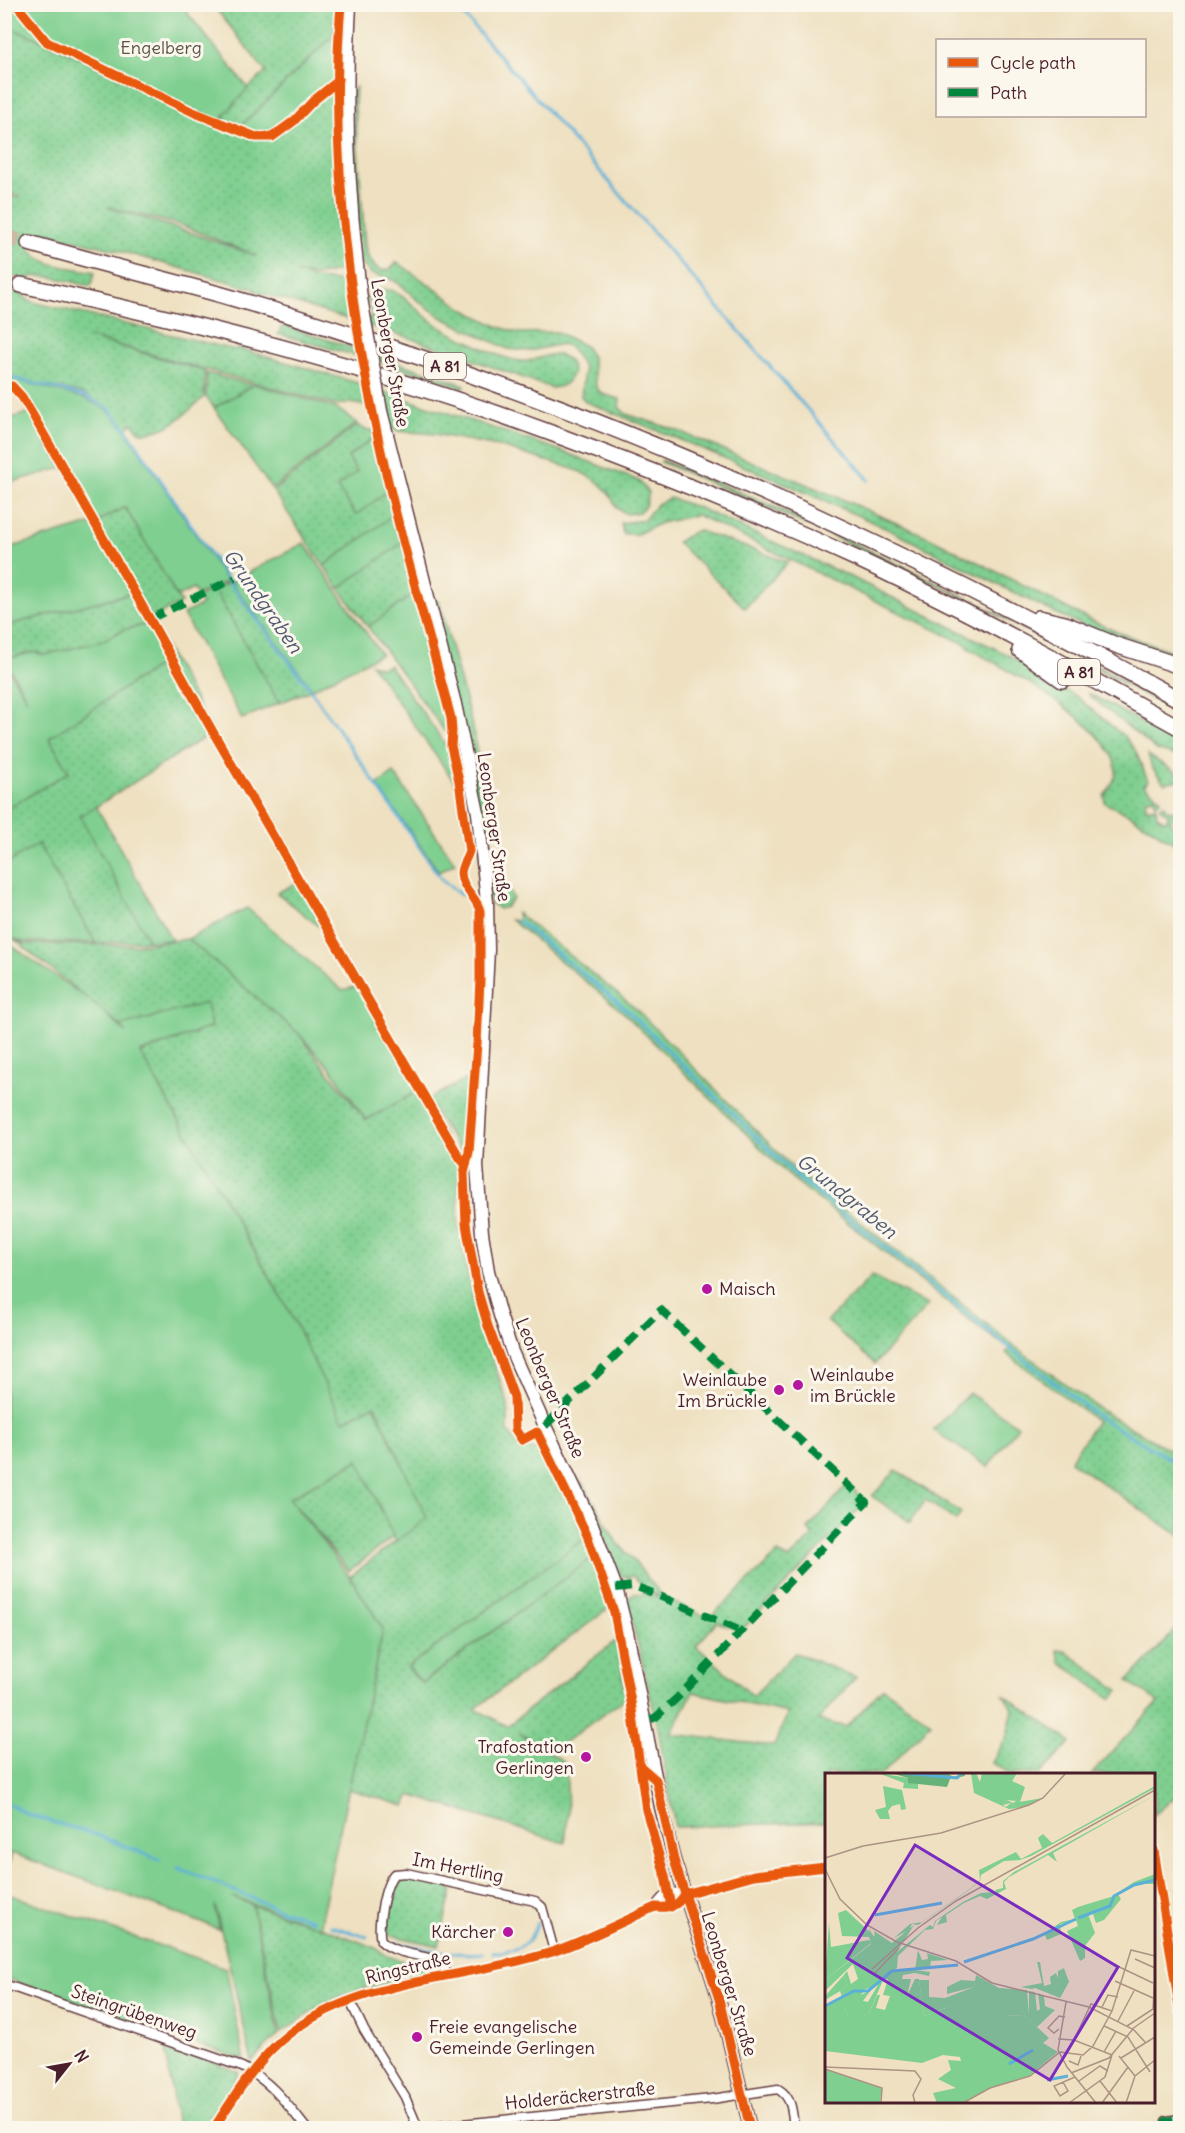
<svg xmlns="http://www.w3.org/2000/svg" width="1185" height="2133" font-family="Delius,sans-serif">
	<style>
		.grass { fill: url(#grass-dots); stroke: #64775e; stroke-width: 1.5; fill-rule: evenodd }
		.garden { fill: #7fcf90; stroke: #64775e; stroke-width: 1.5 }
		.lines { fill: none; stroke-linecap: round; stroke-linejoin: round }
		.stream { stroke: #5bb0d7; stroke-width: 3 }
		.highway-tunnel { stroke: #cdb9a2; stroke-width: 15; stroke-dasharray: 15 8; stroke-linecap: butt }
		.street-casing { stroke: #633c41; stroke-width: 11 }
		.secondary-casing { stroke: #633c41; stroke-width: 15 }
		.highway-casing { stroke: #633c41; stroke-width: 18 }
		.street { stroke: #fff; stroke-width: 8 }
		.secondary { stroke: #fff; stroke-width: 12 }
		.highway { stroke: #fff; stroke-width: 15 }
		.secondary-bridge-casing { stroke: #633c41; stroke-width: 15; stroke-linecap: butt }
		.secondary-bridge { stroke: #fff; stroke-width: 12 }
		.quiet { stroke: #00873e; stroke-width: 8; stroke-dasharray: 15 8; stroke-linecap: butt }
		.cycleway-casing { stroke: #fbf7ec; stroke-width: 13 }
		.cycleway { stroke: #e8590c; stroke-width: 9 }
		.poi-dot { fill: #b5179e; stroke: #fbf7ec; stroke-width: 2 }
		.labels { text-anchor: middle; stroke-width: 6; stroke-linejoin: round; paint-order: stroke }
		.shield { fill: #fbf7ec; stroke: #7f6065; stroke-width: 1.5 }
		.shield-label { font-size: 16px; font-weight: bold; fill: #4a1f2b }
		.park-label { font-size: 18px; fill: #5a5449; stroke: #fbf7ec }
		.street-label { font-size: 18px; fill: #4a1f2b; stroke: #fbf7ec }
		.poi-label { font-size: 18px; fill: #4a1f2b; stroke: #fbf7ec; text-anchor: start }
		.water-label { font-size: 20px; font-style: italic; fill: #515970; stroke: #fbf7ec }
		.inset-river { fill: none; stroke: #5bb0d7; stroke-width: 3 }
		.inset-road { fill: none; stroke: #ac9384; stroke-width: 1.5 }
		.view { fill: #7b2cbf; fill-opacity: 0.15; stroke: #7b2cbf; stroke-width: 3 }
		.inset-edge { fill: none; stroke: #4a1f2b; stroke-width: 3 }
	</style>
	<defs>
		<pattern id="grass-dots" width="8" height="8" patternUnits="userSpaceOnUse" patternTransform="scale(1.5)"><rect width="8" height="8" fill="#7fcf90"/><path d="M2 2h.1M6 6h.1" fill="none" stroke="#6fb17c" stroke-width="1.8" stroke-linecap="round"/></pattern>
	</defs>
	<rect width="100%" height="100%" fill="#fbf7ec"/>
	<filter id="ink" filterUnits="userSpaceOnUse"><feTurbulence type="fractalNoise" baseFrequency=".0167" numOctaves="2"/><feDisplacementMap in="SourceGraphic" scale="12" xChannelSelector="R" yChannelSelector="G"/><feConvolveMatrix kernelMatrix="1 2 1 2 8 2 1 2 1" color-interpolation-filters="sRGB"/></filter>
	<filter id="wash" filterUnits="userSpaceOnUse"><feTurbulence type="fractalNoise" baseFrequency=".008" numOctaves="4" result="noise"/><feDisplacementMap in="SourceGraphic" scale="24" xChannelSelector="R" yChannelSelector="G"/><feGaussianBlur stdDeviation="1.35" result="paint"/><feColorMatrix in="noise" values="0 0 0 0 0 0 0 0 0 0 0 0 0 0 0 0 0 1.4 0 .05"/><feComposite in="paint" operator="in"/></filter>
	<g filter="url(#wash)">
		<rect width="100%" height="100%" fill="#eee0c0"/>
		<g class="grass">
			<polygon points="213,5 338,5 335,34 242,125 221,118 248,88 266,72"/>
			<path d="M4 26 47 42 115 75 256 137 294 121 319 95 336 82 335 197 344 266 338 271 315 276 297 272 315 279 347 282 348 305 352 312 372 319 370 303 366 300C369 290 380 288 389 290 402 292 422 315 434 323 444 330 455 335 466 340 485 349 507 362 528 361 538 360 549 352 559 355 568 357 572 364 573 372 569 383 563 387 552 388L413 339 255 291V289L116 250 45 233 37 234 32 238 30 250C43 267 75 268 95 272L91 286C74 283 38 270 23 280L21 292 25 298 33 302 236 350 237 348 361 384 559 450 639 481 649 493 645 506 639 512 627 514 618 509 608 492 597 481 579 471 498 446 435 434 397 431 390 427 388 419 391 418 386 399 366 393 368 406 350 403 335 405 88 337 205 371 204 397C183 416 171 431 142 433L131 423 127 430 109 409 84 394 11 378 12 386 5 387V196L19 197 20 195 5 193ZM107 207 181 225 257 256 177 228Z"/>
			<path d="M356 87 355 107 365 246C368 263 383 282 397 262L465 310 499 327 519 333 557 332 585 346 592 357 596 387 602 394 620 399 619 407 626 414 676 430 844 500 933 539 1090 620 1117 632 1180 654V660C1143 648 1105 636 1070 620 1008 591 948 558 887 529 788 483 687 442 586 402L581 396 584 370 582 364 570 347 562 344 529 351 508 349 443 318 417 300 401 285 393 280 372 274 361 263 356 199 352 91Z"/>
			<polygon points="283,325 465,385 463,388 401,368 278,334"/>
			<polygon points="207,373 253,385 214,408 206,397"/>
			<polygon points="357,425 366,430 375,430 376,436 348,457 357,472 338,486 356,515 389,490 395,514 324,566 273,491"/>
			<path d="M662 460C840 531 1013 617 1180 712V715C1102 671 1024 627 943 588 850 543 756 502 661 462Z"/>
			<path d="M670 498 699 508 857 580 1010 656 1076 696 1124 736 1135 750 1148 781 1144 785 1161 799 1159 802 1156 804 1154 797 1145 800 1147 809 1156 807 1157 816 1165 821 1169 815 1161 809 1160 806 1165 805V808L1168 811 1171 810 1174 812V814L1179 815 1170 821 1175 829 1180 826V847L1132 816 1105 803 1104 796C1109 789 1116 780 1116 772 1117 728 1003 667 968 648L969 646 697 515 661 523 637 534H623L621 523 644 520 657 504Z"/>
			<polygon points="125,507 181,603 151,618 95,523"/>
			<polygon points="697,530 788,562 745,608 677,542"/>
			<polygon points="402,543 415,593 368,627 339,588"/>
			<polygon points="229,582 232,586 311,690 279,703 214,589"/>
			<polygon points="135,592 152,623 123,630 102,641 44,655 34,652 5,659 5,626"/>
			<polygon points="439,601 473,729 497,878 508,888 513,898 506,907 499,909 491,903 432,603"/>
			<polygon points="171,657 213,732 81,816 149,941 95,943 38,844 5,865 4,810 68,772 49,738"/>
			<polygon points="1088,693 1180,743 1180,757 1157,750 1091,697"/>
			<polygon points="1148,755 1180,775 1180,780 1164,783 1152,768"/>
			<polygon points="300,881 331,936 277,893"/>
			<polygon points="517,913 635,1008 794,1169 1014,1346 1102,1411 1180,1456 1180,1536 1070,1461 1097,1421 1006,1353 1010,1349 983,1331 788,1175 624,1013 511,920 518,921"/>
			<polygon points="188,939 298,1033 366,1120 420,1090 459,1164 458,1219 465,1262 476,1312 508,1404 508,1431 520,1449 539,1449 565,1492 586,1538 408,1667 414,1676 423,1683 593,1557 609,1608 475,1709 507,1726 617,1640 626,1698 552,1751 519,1733 563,1761 566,1766 568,1813 565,1843 410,1795 405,1806 348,1789 383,1629 350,1577 426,1517 375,1406 343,1422 288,1309 140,1053 211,1027 206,1004 121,1026 15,940 24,944 136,945"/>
			<polygon points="469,1078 465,1136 462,1154 427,1100"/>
			<polygon points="872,1276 928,1305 875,1364 827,1321"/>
			<polygon points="359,1460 394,1536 349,1571 289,1498"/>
			<polygon points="896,1470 961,1513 956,1521 926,1500 910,1522 872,1496"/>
			<path d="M582 1480 616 1541 634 1561 664 1598 709 1618 778 1553 789 1559 813 1536 808 1529 848 1484 866 1502 741 1631 717 1622 696 1646 753 1696 795 1653 856 1677 818 1720 846 1727 883 1688 931 1723 882 1774H826V1822L675 1827 657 1722 627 1601 634 1593 661 1597 650 1592 632 1575 630 1578 620 1575 582 1486ZM693 1692 788 1713 774 1746 671 1734Z"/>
			<polygon points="1180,1625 1180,1793 1154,1815 1154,1774 1092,1774 1158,1702 1128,1681"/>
			<polygon points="1057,1650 1065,1651 1119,1690 1111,1699 1061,1663"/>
			<polygon points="1003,1694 1071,1742 1040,1774 1010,1774 992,1763 1007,1736 1013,1709"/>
			<polygon points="406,1876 452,1889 439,1946 385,1934 394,1887 402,1877"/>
			<path d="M252 1905 321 1927 376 1948C391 1961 413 1963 432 1967L433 1971 364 1988 326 2002 281 2033Z"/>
			<polygon points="165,2044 239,2072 208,2128 177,2128"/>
		</g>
		<g class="garden">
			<path d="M4 5H181L248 88 222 118 242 125 335 34 336 82C315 94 293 132 270 137 266 138 260 137 256 137L153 93 47 42 5 26Z"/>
			<polygon points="12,379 84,398 108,410 126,430 227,581 197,595 193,589 177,597 125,507 95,523 23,396 11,387"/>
			<polygon points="254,384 336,408 357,423 272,489 214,408"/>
			<polygon points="31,412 62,468 5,484 5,420"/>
			<polygon points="376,436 389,490 356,515 337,487 357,472 348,457"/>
			<polygon points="395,514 402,543 339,588 324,566"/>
			<polygon points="94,523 135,592 5,626 5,549"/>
			<polygon points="304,543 381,654 312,689 231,582"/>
			<polygon points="214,589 279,703 242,719 183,614 202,605 198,597"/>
			<polygon points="415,593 449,729 445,732 368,627"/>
			<polygon points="152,623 171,657 49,738 69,772 5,810 5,664 27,699 5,659 34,652 44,655 102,641 123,630"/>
			<polygon points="371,664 383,668 389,665 448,748 456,784"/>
			<polygon points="394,773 455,863 439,872 377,785"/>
			<polygon points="96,806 172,940 149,941 80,816"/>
			<polygon points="38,844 95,942 95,943 24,942 5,937 5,865"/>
			<polygon points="247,908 342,990 359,986 420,1090 366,1120 331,1069 298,1033 188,939"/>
			<polygon points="5,941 98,1006 126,1033 121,1026 206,1003 211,1027 140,1053 288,1309 343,1421 374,1405 427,1518 396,1542 358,1460 289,1498 350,1577 383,1629 323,1909 321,1927 232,1897 252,1905 279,2034 252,2061 215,1905 219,1929 12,1853 5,1885"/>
			<polygon points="969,1393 1018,1426 988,1467 933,1430"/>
			<polygon points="586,1538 593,1557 422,1683 408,1667"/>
			<polygon points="5,1893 226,1968 244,2060 5,1978"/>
		</g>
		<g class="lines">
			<g class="stream">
				<polyline points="463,14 869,480"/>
				<polyline points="4,376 84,396 109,409 127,430 232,586 308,686 442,880 461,895"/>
				<polyline points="518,921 626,1009 795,1175 1007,1346 1100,1418 1180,1465"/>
				<polyline points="4,1801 29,1815 97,1835 160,1860"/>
				<polyline points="178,1868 281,1910 313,1920"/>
				<polyline points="331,1926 367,1937"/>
				<path d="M398 1943C426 1949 454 1956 483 1953"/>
				<path d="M493 1953C516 1950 530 1948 537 1923"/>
				<polyline points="4,2123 10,2128"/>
			</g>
		</g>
	</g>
	<g filter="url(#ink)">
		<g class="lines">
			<g class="highway-tunnel">
				<polyline points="4,237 29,243"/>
				<polyline points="4,282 21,285"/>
			</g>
			<defs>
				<g id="street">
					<path d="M447 1975C445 1972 445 1968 443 1966 431 1953 397 1957 381 1941 377 1926 384 1886 394 1874L406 1873 535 1901 542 1907 554 1951"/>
					<path d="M4 1984 242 2067C271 2081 287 2104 306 2128"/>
					<polyline points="350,2001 364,2030 405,2097 418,2128"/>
					<path d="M214 2128C231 2102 248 2074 270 2051 340 1977 464 1981 555 1951 589 1939 622 1922 655 1907 670 1908 677 1907 685 1894 669 1890 664 1894 655 1907"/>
					<path d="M421 2128 712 2099 778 2089C793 2098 792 2113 794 2128"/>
					<polyline points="1168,2128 1166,2121 1180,2119"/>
				</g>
				<g id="secondary">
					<path d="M350 4C344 102 348 200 361 298"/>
					<polyline points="381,411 455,704 478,813 487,902 488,950 477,1166 482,1233 488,1271 499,1312 512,1352 545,1426 591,1522 616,1588 627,1632 661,1807 674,1860 719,1999 750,2128"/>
				</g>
				<g id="highway">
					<path d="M29 243C93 262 158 277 222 295 288 314 354 335 419 357 684 446 935 566 1180 700"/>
					<path d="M21 285C200 323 379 369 551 433 657 472 762 515 864 562 972 613 1076 670 1180 728"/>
					<polyline points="1039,618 1065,624 1116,645 1180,666"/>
					<polyline points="1020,650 1062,680"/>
				</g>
			</defs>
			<use href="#street" class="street-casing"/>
			<use href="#secondary" class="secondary-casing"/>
			<use href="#highway" class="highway-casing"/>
			<use href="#street" class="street"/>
			<use href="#secondary" class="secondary"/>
			<use href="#highway" class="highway"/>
			<defs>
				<polyline id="secondary-bridge" points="361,298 381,411"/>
			</defs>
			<use href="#secondary-bridge" class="secondary-bridge-casing"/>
			<use href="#secondary-bridge" class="secondary-bridge"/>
			<g class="quiet">
				<polyline points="150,619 235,578"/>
				<polyline points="545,1426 661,1310 866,1502 677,1698 656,1717 645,1722"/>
				<polyline points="616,1588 634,1586 650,1592 741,1631"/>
				<polyline points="1168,2128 1166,2121 1180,2119"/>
			</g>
			<defs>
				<g id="cycleway">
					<polyline points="16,4 47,42 193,112 256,137 272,137 294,121 313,101 339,80"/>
					<path d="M341 4C329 150 348 299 379 442 399 535 427 626 451 718L452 731 451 746 459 781 469 851C467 859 461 866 461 873 461 888 477 897 480 911V980L477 1043 469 1152 464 1173 466 1224 478 1292 488 1326 514 1397 515 1429 522 1440 537 1432 587 1535 614 1612 631 1702 646 1810 665 1876 671 1907"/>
					<polyline points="4,387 12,386 22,397 31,412 152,623 213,732 460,1158 466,1165"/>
					<polyline points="641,1767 656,1780 674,1860 719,1999 750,2128"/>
					<polyline points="1154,1850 1180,2012"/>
					<polyline points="685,1894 754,1875 826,1867"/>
					<path d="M214 2128C231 2102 248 2074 270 2051 340 1977 464 1981 555 1951 589 1939 622 1922 655 1907 670 1908 677 1907 685 1894"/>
				</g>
			</defs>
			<use href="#cycleway" class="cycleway-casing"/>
			<use href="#cycleway" class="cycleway"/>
		</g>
	</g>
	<g class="poi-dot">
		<circle cx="707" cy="1289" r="6"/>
		<circle cx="798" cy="1385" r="6"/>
		<circle cx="779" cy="1390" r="6"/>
		<circle cx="586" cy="1757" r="6"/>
		<circle cx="508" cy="1932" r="6"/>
		<circle cx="417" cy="2037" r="6"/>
	</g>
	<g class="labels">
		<g class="shield">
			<rect x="424" y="353" width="42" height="26" rx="4.5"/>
			<rect x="1058" y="659" width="42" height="26" rx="4.5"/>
		</g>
		<g class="shield-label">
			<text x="445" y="372">A 81</text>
			<text x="1079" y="678">A 81</text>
		</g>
		<g class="park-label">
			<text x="161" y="54">Engelberg</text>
		</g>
		<g class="street-label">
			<text transform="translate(390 353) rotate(80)" y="6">Leonberger Straße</text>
			<text transform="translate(494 827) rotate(82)" y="6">Leonberger Straße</text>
			<text transform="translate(550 1388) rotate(67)" y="6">Leonberger Straße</text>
			<text transform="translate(458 1868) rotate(11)" y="6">Im Hertling</text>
			<text transform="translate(408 1968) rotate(-14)" y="6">Ringstraße</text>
			<text transform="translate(729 1984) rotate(73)" y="6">Leonberger Straße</text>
			<text transform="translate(134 2012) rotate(19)" y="6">Steingrübenweg</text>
			<text transform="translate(580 2096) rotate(-6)" y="6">Holderäckerstraße</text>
		</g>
		<g class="poi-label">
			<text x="719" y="1295">Maisch</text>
			<text x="810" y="1381">Weinlaube<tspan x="810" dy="21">im Brückle</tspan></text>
			<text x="767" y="1386" text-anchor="end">Weinlaube<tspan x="767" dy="21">Im Brückle</tspan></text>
			<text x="574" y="1753" text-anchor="end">Trafostation<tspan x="574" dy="21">Gerlingen</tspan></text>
			<text x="496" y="1938" text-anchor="end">Kärcher</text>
			<text x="429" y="2033">Freie evangelische<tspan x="429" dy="21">Gemeinde Gerlingen</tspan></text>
		</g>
		<g class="water-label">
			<text transform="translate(263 601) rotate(55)" y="7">Grundgraben</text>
			<text transform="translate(847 1196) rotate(39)" y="7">Grundgraben</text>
		</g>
	</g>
	<g transform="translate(825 1773)">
		<rect width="330" height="330" fill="#eee0c0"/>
		<path d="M53 0 83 5 93 11V16L78 15 79 10ZM146 0H151L155 9 157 0H192L183 15 190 19 185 26 191 28 182 27 178 32 181 34 186 30 193 35 194 29 218 25 204 32 193 35 184 36 149 20ZM58 13 77 17 81 36 76 37 75 31 67 33 63 38 65 46H55L50 37 61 34ZM330 13V15L206 83 195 87 179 88 164 97 156 102 155 108 144 117 93 152 87 151 84 157 69 165 85 151 97 149 146 115 155 107 154 97 191 79 196 86 217 75 213 65 218 61 227 70ZM330 22 228 80 232 89 223 82 184 104 179 109 181 116 162 126 155 123 139 130 121 142 122 149 112 152 117 144 111 148 108 156 100 157 73 183 72 195 59 205 43 242 23 245 20 234H26L32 224 46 217 38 228 43 229 53 212 17 224 15 218 22 214 19 202 22 198 26 211 33 206 28 191 0 218V207L46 171 44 164 17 163 13 140 21 137 50 164 49 158 67 170 89 152 72 179 105 152 108 154 110 148 138 129 156 120 171 119 170 117 178 115V108L189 99ZM330 101V111H313L293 121 296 126 279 147 271 150 268 141 282 135 263 141 270 160 260 173V185L255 188 242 158 253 153 251 147 235 151 236 161 222 167 220 162 179 177 139 189 219 161 236 149 250 146 247 137 253 134 289 123 309 109ZM212 189H215L219 213 226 211 225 204 231 200 233 205V198L239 195 244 209 235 225 210 215 207 216 196 214 217 210ZM151 202 174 215 202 217 204 242V218L210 219 212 238 215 236 213 220 219 223 220 233 230 237 212 254 199 242 181 243V235L177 234 130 232 112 238 117 230H105V241L99 243 94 207H104V224L120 225 149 214Z" fill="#7fcf90"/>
		<path d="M66 0H121L129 4 139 0 140 3 125 6 122 14 83 10V5Z" fill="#67b27a"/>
		<path d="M0 296 57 315 55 330H0Z" fill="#7fcf90"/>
		<path d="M187 8 200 14 193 35 186 30 178 32 182 27 188 30 191 28 184 26 189 19 182 15ZM4 150 6 174 44 167 46 170 44 155 50 167 0 207ZM93 177 97 187 103 186 102 180 123 187 106 188 105 195 90 197ZM90 197 105 199 104 203 90 200 78 202 77 206H86L82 223 90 206H94L99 243 105 241 104 230H117L113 238 126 233 129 223 131 232 191 231V236L182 235 181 243 199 242 224 265 218 270 233 279 204 303 165 315 137 330H112L108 320 131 315 113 306 126 297 123 287 136 288 135 284 118 282 97 290 0 278V232L29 218 39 217 28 236 20 234 23 244 43 242 52 222H55L51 235 60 237 65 223 58 222 63 206H59L67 198ZM19 202 22 214 0 227V223ZM136 207 150 208 149 214 122 221V214Z" fill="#7fcf90"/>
		<path class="inset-river" d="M78 0 132 5 137 0M50 142 117 130M253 145 285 133 289 123 309 112 330 107M139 189 208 166 251 146M0 233 29 218H43L67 198 133 192M184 291 208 277M222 307 243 303"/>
		<path class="inset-road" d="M0 85 38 73 116 60 204 32 218 25 241 0M0 96 15 126 42 152 72 169 131 188 167 210 264 234 307 256 330 240M310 186 330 195M286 190 328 210M47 196 93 155 131 128 330 17M50 200 74 175M290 208 328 225M241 229 233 277 242 294 271 330M277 234 283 222 293 224M293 248 309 218M279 253 303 264 325 299M302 253 328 236 330 202M234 256 229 260 223 255 234 243 240 244M233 266 249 267 287 282M249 267 266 231 287 238M279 279 291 258M294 283 310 303M296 285 330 264M244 288 253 292 256 283M0 294 90 298 96 306 88 322 90 330M0 296 57 315 56 330M246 300 284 285 308 256 320 269M254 308 275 293 283 298M275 308 292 330M238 309 243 318 235 323 229 313 250 304M138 330 165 315 205 303 235 279 258 282 268 273 287 238 306 177 330 183M244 330 280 304 287 282M277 330 303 294M301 330 310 303 330 287"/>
		<path class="view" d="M90 72 293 194 225 307 22 185Z"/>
		<rect width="330" height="330" class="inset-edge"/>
	</g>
	<rect width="1185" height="2133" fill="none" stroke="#fbf7ec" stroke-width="24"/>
	<rect x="936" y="39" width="210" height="78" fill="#fbf7ec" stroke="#b4a19f" stroke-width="1.5"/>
	<rect x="948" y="58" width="30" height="9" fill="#e8590c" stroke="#b4a19f" stroke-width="1.5"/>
	<text x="990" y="69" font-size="18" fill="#4a1f2b">Cycle path</text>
	<rect x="948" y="88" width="30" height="9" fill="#00873e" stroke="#b4a19f" stroke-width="1.5"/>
	<text x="990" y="99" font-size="18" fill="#4a1f2b">Path</text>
	<g transform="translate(69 2064) rotate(59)" stroke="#fbf7ec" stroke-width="4.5" paint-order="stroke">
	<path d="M0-4.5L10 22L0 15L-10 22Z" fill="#4a1f2b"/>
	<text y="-9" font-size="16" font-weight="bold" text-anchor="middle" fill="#4a1f2b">N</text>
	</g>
</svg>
